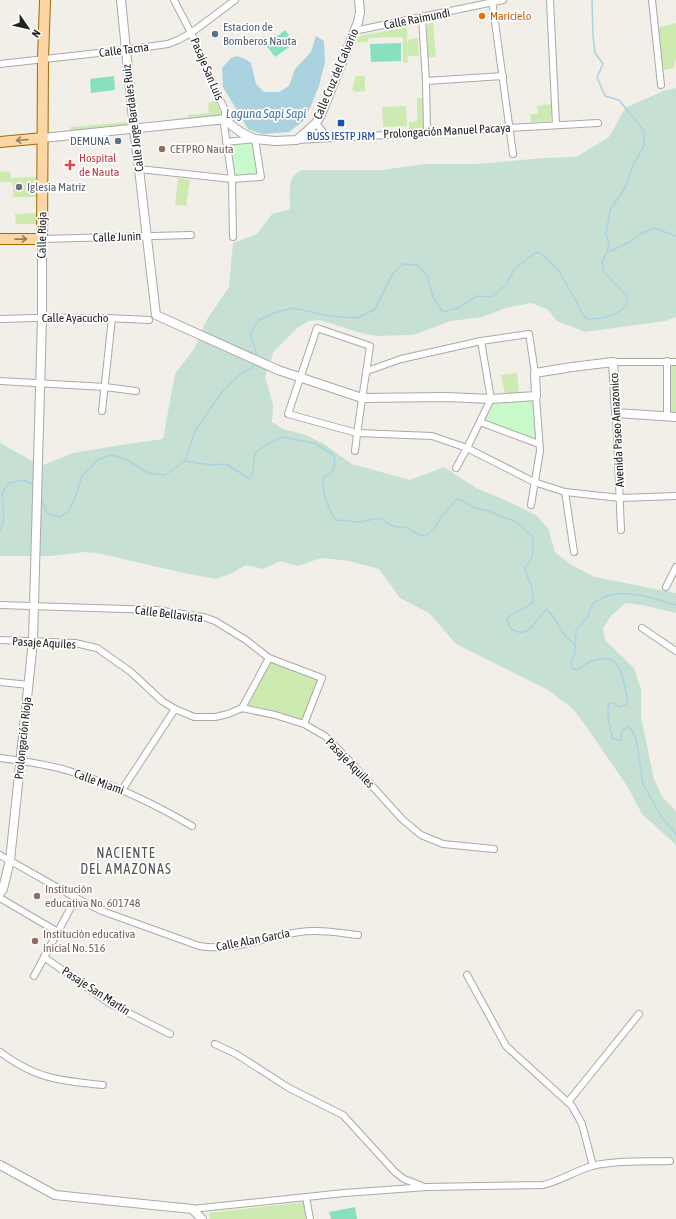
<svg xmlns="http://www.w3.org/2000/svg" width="676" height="1219" font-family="'Asap Condensed',sans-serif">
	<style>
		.grass { fill: #cdebb0 }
		.wetland { fill: #c6e0d4 }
		.park { fill: #c8facc }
		.pitch { fill: #88e0be }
		.water { fill: #aad3df }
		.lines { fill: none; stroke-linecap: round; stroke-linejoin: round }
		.stream { stroke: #aad3df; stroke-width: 1.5 }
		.minor-casing { stroke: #a9a9a9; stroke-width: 8 }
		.tertiary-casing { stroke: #a9a9a9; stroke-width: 10 }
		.primary-casing { stroke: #a06b00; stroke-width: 12 }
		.minor { stroke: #fff; stroke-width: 6 }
		.tertiary { stroke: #fff; stroke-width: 8 }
		.primary { stroke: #fcd6a4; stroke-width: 10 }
		.oneway { stroke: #8f7c63 }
		.food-dot { fill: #e8710a; stroke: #fff; stroke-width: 1.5 }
		.service-dot { fill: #5c6f8a; stroke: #fff; stroke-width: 1.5 }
		.transit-dot { fill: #1a4fb4; stroke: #fff; stroke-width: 1.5 }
		.education-dot { fill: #8d6e63; stroke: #fff; stroke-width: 1.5 }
		.health-dot { fill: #e0444e; stroke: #fff; stroke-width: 1.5 }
		.worship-dot { fill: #6b7280; stroke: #fff; stroke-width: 1.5 }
		.labels { text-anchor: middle; stroke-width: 3.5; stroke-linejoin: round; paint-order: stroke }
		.food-label { font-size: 12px; fill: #c56008; stroke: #fff; text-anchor: start }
		.street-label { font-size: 12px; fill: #222; stroke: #fff }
		.service-label { font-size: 12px; fill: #4e5e75; stroke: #fff; text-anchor: start }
		.transit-label { font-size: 12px; fill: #164399; stroke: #fff }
		.education-label { font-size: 12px; fill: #785e54; stroke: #fff; text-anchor: start }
		.health-label { font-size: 12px; fill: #be3a42; stroke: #fff; text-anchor: start }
		.worship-label { font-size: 12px; fill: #5b616d; stroke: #fff; text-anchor: start }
		.water-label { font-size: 13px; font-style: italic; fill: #4a7aab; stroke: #fff }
		.quarter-label { font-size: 14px; letter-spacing: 1px; fill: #555; stroke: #fff }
	</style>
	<rect width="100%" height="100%" fill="#f2efe9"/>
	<g class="grass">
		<polygon points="433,22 436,57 428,58 427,25"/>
		<polygon points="676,23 676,61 675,62 674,68 664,70 657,28"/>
		<polygon points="407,27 408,63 403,62 403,37 368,38 368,42 355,43 359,36"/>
		<polygon points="418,38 419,56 408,56 408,40"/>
		<polygon points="356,76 365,76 365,91 355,92 352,89"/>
		<polygon points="417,98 425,98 425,127 423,129 409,130 409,122 417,121"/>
		<polygon points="216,101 222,116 188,122 188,115 209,113 208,103"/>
		<polygon points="551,104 552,118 550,121 531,122 530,114 538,114 537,106"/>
		<polygon points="406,106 407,126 383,127 382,107"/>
		<polygon points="129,122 129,126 71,131 70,127"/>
		<polygon points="10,171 11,178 38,177 38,197 13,197 13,184 11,182 0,182 0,172"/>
		<polygon points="178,178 190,180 186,206 175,205"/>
		<polygon points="38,213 38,224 16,224 15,214"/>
		<polygon points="668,365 676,366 676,414 672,414 670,412"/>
		<polygon points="517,373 519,393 505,394 501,375"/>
		<polygon points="271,661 319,679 303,720 247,706"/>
		<polygon points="304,1202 307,1219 210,1219 209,1213"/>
	</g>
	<path class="wetland" d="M676 88V317L665 321 585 332 557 321 547 309 531 303 506 308 482 317 451 321 413 335 376 336 361 333 320 320 309 321 297 328 274 351 265 377 273 404 272 422 283 429 306 435 324 444 352 464 410 480 444 467 476 488 507 501 536 515 548 528 555 552 571 565 595 577 676 593V613L642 605 625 603 610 617 603 629 605 640 634 668 641 689V717L654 779 663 798 676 811V845L642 814 627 786 586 726 572 708 548 690 456 644 429 613 400 598 379 569 350 561 321 558 298 566 280 561 264 569 246 565 232 573 216 579 184 573 97 553 85 552 50 556H0V443L41 466 73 453 121 445 163 439 175 374 194 349 206 321 229 287 233 243 257 234 272 214 290 209C290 194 286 175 303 170H382L425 164H476L543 158 576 157 609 137 625 108 663 91Z"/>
	<g class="park">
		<polygon points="253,141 258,175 234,179 228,144"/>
		<polygon points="530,400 534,402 536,440 484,421 491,403"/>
	</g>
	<g class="pitch">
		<polygon points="285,30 295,43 275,57 266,45"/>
		<polygon points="401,43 401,61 371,62 370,44"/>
		<polygon points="114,76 115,90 91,93 90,79"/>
		<polygon points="355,1207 357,1219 331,1219 329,1212"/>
	</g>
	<polygon class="water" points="316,36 324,41 325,62 319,86 311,106 303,121 289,132 262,134 248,129 223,87 222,68 231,58 237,56 245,59 251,63 256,84 264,92 279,92 289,86 295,69 311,52"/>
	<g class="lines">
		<g class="stream">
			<polyline points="592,0 593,36 595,53 603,64 597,77 605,96 619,100 644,131 644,146 633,165 625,188 610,210 606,234 609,245 607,252"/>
			<path d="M257 358 255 348 250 334 259 320 274 313 293 308 330 316 357 318 375 309 393 273 403 264 417 265 427 275 433 297 443 312 458 308 477 296 491 297 505 286 514 270 529 257 538 252 547 259 559 271 577 303 582 313 587 319C603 319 614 317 626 306L627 296 604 272 602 261 607 253 631 241 640 234 655 228 676 236"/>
			<path d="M185 461 211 465 226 464 250 479 253 472 254 458 256 452 266 445 282 437 314 443 334 455C335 461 336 468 331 473 329 474 327 475 325 476 318 485 330 513 336 520L359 522 380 518 391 525 397 527H406L418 534 425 536 434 529 441 517 457 499 463 501 474 508 486 510 516 522 533 537C533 550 535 557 525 568L526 573 531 585 534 601C528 609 515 610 507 619 508 624 509 628 513 630 528 639 537 619 546 610 554 614 556 622 561 630 565 636 569 640 575 645V653L571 663 573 669 578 670C587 663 589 661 600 659 623 654 623 684 628 700L626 705 619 707 613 703H609C606 715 610 727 613 739L621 740 622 731 629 726 636 738 643 784 662 818 676 834"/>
			<polyline points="40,495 47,513 60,517 68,512 75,498 82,476 98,460 110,455 124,458 148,473 165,475 185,461 195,431 222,392 239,375 252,368 255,363"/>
			<path d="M0 530C6 520 3 504 2 493L9 483 23 480 34 485"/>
			<path d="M575 643 576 630 588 616 593 603C598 601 604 597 610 595 631 590 656 599 676 605"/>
		</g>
		<defs>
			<g id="minor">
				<polyline points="174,0 191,33 225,111 225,117 224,125 232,179 233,237"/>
				<polyline points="492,0 513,154"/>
				<polyline points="550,0 556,125"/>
				<polyline points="652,0 661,85"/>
				<polyline points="422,18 426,81 427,132"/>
				<polyline points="354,31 503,0"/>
				<polyline points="0,64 125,50 168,44 178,40 191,33 235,0"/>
				<polyline points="426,81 503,76"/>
				<polyline points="316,123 327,137"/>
				<polyline points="297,140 598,123"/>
				<polyline points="139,169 232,179 261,177 255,139 226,142"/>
				<polyline points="42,239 191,235"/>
				<path d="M0 319C50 317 99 317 149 320"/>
				<polyline points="667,361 667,415"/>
				<polyline points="613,362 676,362"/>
				<polyline points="367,371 401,359 481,341 529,334 535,373"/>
				<polyline points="0,381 105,387 136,391"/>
				<polyline points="102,411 112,318"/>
				<polyline points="616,413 621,530"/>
				<polyline points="480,422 539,444"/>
				<path d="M355 451C359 416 365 381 370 346L317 328 288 414 357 433 432 436 467 448 534 482 565 492 620 498 676 496"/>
				<polyline points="456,468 467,448 491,399 481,341"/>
				<polyline points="565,492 574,552"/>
				<polyline points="531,505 540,451 536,396"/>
				<polyline points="666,587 676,567"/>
				<polyline points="0,605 156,610 204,617 215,621 246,640 269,658 322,678 304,724"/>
				<polyline points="642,628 676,651"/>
				<polyline points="0,640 75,643 97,648 131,672 162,701 175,709 194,717 215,717 228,714 242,708 275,715 304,724 325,736 344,755 402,819 421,835 443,844 494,849"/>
				<polyline points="0,682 29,685"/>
				<polyline points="242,708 269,658"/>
				<path d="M0 758C23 761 47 764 69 771 113 784 153 803 192 826"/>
				<polyline points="122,790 175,709"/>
				<path d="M0 855 76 898 102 911 199 946C234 952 266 936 300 932 319 929 339 933 358 935"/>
				<polyline points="0,898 58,932"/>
				<polyline points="44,957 109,1003 170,1034"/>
				<polyline points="467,975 506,1046 572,1106 582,1124 593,1166"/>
				<polyline points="34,976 76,898"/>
				<polyline points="215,1044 236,1054 289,1088 343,1115 395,1172 404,1179 422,1186"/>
				<path d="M0 1052C15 1063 34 1074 53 1078 69 1082 86 1083 103 1085"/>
				<polyline points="568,1102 639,1014"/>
				<polyline points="306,1197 310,1219"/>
				<path d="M192 1209 344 1193 427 1187 543 1185C560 1181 575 1171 592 1166 617 1160 645 1162 670 1161"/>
			</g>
			<g id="tertiary">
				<polyline points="121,0 134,129 139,169 156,315 278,370 362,398 447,397 491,399 536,396 535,373 572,367 613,362 616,413 676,417"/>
				<polyline points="43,138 226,119 231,125 242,133 255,139 275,141 297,140 316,123 321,115 358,22 360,12 359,0"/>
				<polyline points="0,893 3,889 10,860 33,641 42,318 42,239"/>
				<polyline points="0,1165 55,1195 192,1209 202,1219"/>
			</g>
			<g id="primary">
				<polyline points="0,142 43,138"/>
				<polyline points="0,239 42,239 43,59 45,0"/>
			</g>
		</defs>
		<use href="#minor" class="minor-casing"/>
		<use href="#tertiary" class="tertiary-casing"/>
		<use href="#primary" class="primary-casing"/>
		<use href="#minor" class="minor"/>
		<use href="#tertiary" class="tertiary"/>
		<use href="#primary" class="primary"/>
	</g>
	<defs><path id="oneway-shaft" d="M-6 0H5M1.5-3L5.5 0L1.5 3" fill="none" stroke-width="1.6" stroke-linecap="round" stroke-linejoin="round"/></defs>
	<g class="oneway">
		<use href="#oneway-shaft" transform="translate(22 140) rotate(175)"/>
		<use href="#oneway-shaft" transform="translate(21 239) rotate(-1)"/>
	</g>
	<circle class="food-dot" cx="482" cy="16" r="4"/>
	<g class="service-dot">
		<circle cx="215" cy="34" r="4"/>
		<circle cx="118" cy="141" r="4"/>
	</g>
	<rect class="transit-dot" x="337" y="119" width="8" height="8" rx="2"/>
	<g class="education-dot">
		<circle cx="162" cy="149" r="4"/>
		<circle cx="37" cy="896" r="4"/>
		<circle cx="35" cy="941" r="4"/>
	</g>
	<path class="health-dot" d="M68 159h4v4h4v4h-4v4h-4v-4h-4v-4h4z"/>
	<circle class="worship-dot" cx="19" cy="187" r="4"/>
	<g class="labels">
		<g class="food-label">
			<text x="490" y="20">Maricielo</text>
		</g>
		<g class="street-label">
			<text transform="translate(417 19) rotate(-11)" y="4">Calle Raimundi</text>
			<text transform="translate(124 50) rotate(-7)" y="4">Calle Tacna</text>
			<text transform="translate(207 69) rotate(67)" y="4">Pasaje San Luis</text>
			<text transform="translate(336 74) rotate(-67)" y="4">Calle Cruz del Calvario</text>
			<text transform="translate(133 118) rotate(-97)" y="4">Calle Jorge Bardales Ruiz</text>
			<text transform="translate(447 131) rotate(-3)" y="4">Prolongación Manuel Pacaya</text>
			<text transform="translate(42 235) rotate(-89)" y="4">Calle Rioja</text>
			<text transform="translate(117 237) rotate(-2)" y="4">Calle Junin</text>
			<text x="75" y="322">Calle Ayacucho</text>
			<text transform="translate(617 430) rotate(-93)" y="4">Avenida Paseo Amazonico</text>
			<text transform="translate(169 614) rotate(7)" y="4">Calle Bellavista</text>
			<text transform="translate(44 643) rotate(3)" y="4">Pasaje Aquiles</text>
			<text transform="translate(23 738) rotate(-84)" y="4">Prolongación Rioja</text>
			<text transform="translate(350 763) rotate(46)" y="4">Pasaje Aquiles</text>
			<text transform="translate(99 782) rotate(20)" y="4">Calle Miami</text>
			<text transform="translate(253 940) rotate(-11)" y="4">Calle Alan García</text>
			<text transform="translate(96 991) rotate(33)" y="4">Pasaje San Martín</text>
		</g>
		<g class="service-label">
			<text x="223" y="31">Estacion de<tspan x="223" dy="14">Bomberos Nauta</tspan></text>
			<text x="110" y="145" text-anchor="end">DEMUNA</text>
		</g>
		<g class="transit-label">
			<text x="341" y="140">BUSS IESTP JRM</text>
		</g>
		<g class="education-label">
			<text x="170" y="153">CETPRO Nauta</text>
			<text x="45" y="893">Institución<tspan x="45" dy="14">educativa No. 601748</tspan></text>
			<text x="43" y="938">Institución educativa<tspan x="43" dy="14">inicial No. 516</tspan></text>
		</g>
		<g class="health-label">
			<text x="79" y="162">Hospital<tspan x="79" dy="14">de Nauta</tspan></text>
		</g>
		<g class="worship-label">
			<text x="27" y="191">Iglesia Matriz</text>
		</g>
		<g class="water-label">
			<text x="266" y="118">Laguna Sapi Sapi</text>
		</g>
		<g class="quarter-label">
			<text x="126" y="858">NACIENTE<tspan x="126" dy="16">DEL AMAZONAS</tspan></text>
		</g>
	</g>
	<g transform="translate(28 28) rotate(124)" stroke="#ffffff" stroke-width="3" paint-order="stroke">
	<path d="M0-3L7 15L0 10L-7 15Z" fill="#222222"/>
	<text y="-6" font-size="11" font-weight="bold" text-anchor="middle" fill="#222222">N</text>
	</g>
</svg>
